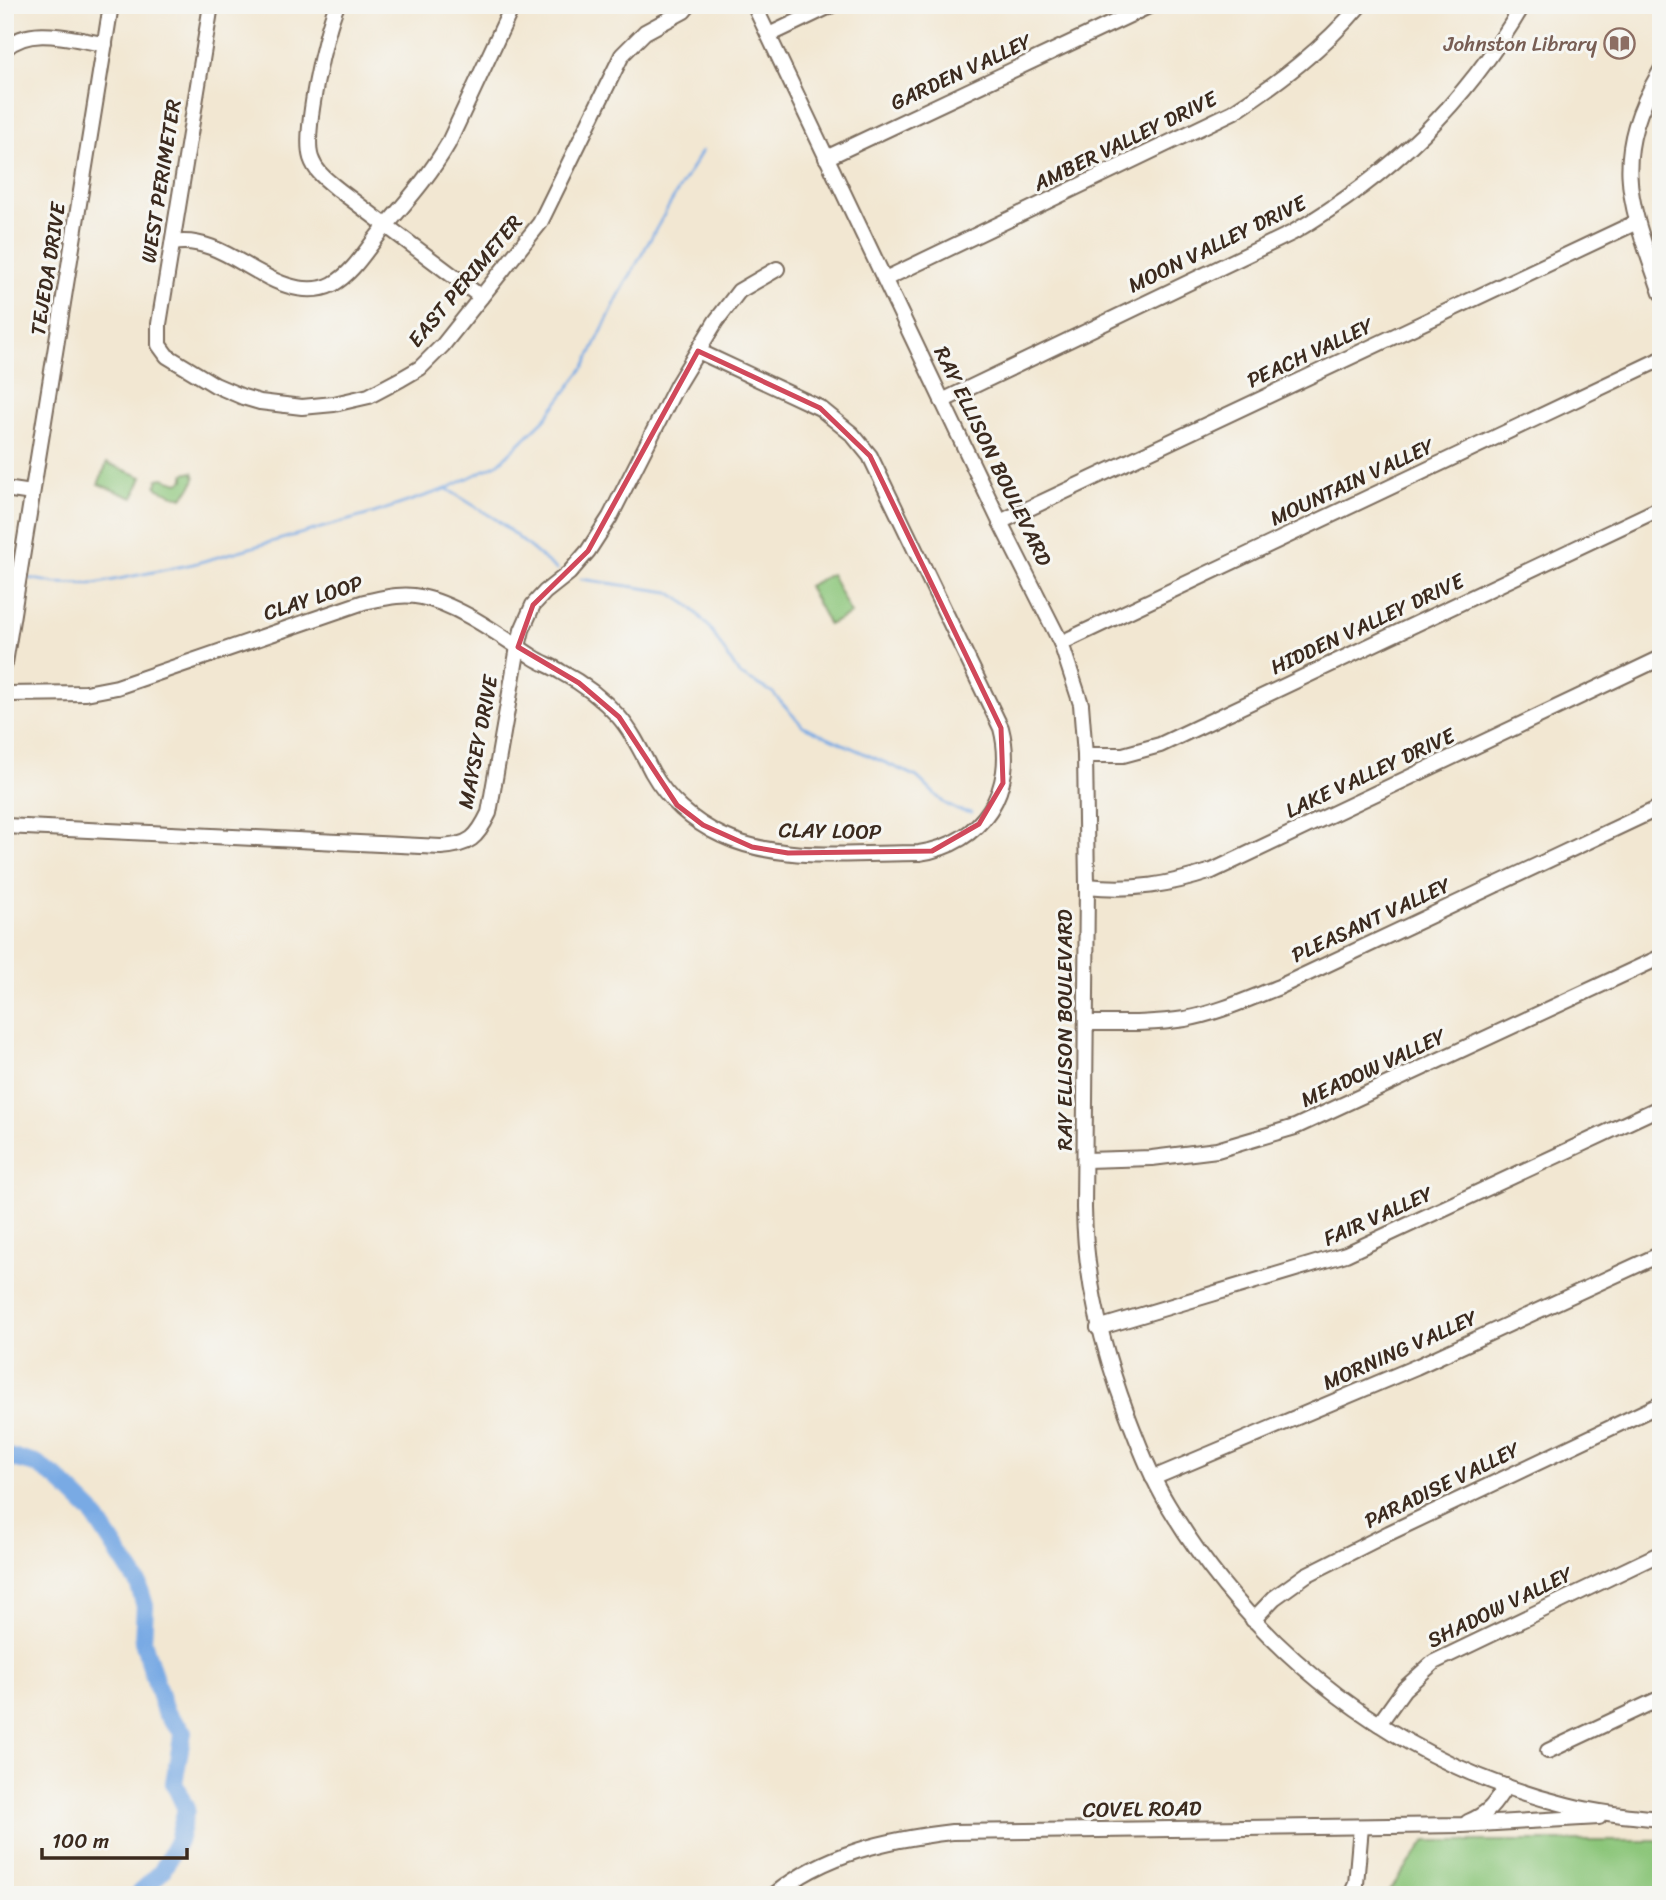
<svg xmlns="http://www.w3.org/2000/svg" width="1666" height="1900" font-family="Sriracha,sans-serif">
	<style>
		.green { fill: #8cc67a; stroke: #64784c; stroke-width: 2 }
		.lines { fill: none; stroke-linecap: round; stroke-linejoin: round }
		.stream { stroke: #79aae4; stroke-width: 2.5 }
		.river { stroke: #79aae4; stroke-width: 18 }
		.minor-casing { stroke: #7b6c5d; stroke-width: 18 }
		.minor { stroke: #fff; stroke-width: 14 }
		.marked { fill: none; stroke: #d1495b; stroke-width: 5; stroke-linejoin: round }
		.labels { text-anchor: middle; stroke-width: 6; stroke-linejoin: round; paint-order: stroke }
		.education-label { font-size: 21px; fill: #785e54; stroke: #f6f6f2; text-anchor: end }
		.street-label { font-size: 21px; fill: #3b2a1e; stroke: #f6f6f2 }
	</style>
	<rect width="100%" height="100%" fill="#f6f6f2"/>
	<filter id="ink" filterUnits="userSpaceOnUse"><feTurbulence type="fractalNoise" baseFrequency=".0143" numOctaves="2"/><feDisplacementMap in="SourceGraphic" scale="14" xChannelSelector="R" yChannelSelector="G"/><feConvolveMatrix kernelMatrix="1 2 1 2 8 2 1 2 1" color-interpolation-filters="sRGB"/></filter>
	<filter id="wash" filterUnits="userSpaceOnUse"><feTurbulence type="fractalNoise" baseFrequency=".00686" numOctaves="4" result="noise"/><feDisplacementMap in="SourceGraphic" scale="28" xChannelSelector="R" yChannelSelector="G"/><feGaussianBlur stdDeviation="1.57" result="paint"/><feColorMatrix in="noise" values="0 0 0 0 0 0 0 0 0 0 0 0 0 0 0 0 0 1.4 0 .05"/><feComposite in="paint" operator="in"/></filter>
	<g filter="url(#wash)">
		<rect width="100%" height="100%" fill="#f2e7d2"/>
		<g class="green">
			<polygon points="107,463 142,477 133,498 98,484"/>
			<polygon points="193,472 195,478 192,486 182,498 158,489 156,486 158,479 163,478 178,483 184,480 184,474"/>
			<polygon points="831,574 851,614 829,625 808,586"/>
			<polygon points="1426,1841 1661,1841 1661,1888 1631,1895 1386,1895"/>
		</g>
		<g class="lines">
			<g class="stream">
				<polyline points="447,489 497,520 557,570"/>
				<polyline points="5,575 6,575"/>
				<polyline points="28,578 55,583 94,584 193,564 374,513 446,489 499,463 545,419 585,366 618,297 670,204 702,151"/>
				<polyline points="581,579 669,592 690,606 709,627 739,674 772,692 803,726 917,777 944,803 957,810 972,813"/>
			</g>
			<polyline class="river" points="5,1456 36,1464 58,1479 92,1512 138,1583 145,1606 143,1641 165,1712 183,1732 174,1783 186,1809 178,1841 162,1871 138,1895"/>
		</g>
	</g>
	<g filter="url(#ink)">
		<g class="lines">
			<defs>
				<g id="minor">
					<polyline points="211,5 159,324 159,345 167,356 215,385 243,397 260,402 302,407 334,404 369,396 401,379 420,368 443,345 540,223 622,55 645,32 684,11 689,5"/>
					<path d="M337 5C325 31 303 133 311 158 316 173 328 181 339 190L481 297"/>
					<path d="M754 5 1000 522 1061 643 1081 704 1085 755 1087 886 1084 1208C1085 1280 1102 1347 1127 1414 1139 1445 1151 1477 1168 1505 1257 1654 1398 1763 1567 1805 1597 1813 1629 1816 1661 1819"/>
					<polyline points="769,35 832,5"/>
					<path d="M5 49C30 24 74 40 105 44"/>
					<path d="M1661 70C1609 159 1630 203 1661 293"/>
					<polyline points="826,158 1151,5"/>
					<path d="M173 243C206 237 234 259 262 274 283 286 309 296 333 284 353 273 366 250 380 233 404 204 429 177 448 144L513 5"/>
					<path d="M885 279 1233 112C1280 81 1323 49 1360 5"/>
					<path d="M942 401 1292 233C1391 175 1465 104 1523 5"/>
					<polyline points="5,489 32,493"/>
					<polyline points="1000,522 1637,222"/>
					<polyline points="1061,643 1661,359"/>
					<polyline points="5,663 111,5"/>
					<path d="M5 694 86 693 117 687 364 602C384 598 401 593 421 597 458 604 502 637 533 657 542 663 552 666 561 672 582 683 603 699 619 717 633 733 642 753 652 772 667 799 693 822 721 835 779 863 856 853 919 853 983 844 1017 789 1001 728L870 456 852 434 820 408 698 351"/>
					<polyline points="1085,755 1123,755 1160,745 1661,508"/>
					<path d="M5 826 441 847C470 845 477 838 489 813L518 647 522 630 533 605 545 592 569 573 588 551 610 517 677 385 716 321 739 291 777 269"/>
					<path d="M1087 886C1132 891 1169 885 1212 871L1661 658"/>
					<path d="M1086 1023C1119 1023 1152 1024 1185 1019 1218 1013 1248 999 1279 987L1661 807"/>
					<polyline points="1086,1160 1152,1158 1217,1150 1295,1127 1661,957"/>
					<polyline points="1098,1328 1346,1254 1661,1107"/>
					<polyline points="1153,1478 1416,1367 1661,1254"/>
					<polyline points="1253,1620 1274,1598 1306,1575 1389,1533 1661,1404"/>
					<polyline points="1379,1724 1404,1689 1434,1662 1661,1553"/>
					<polyline points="1548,1751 1661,1698"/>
					<path d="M1468 1822C1489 1813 1494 1805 1506 1786"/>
					<path d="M774 1895C824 1853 890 1839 952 1832L1462 1825 1599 1817"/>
					<polyline points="1351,1895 1356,1884 1361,1827"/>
				</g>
			</defs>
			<use href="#minor" class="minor-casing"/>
			<use href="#minor" class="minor"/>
		</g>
	</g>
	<path class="marked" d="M698 351 820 408 870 456 1001 728 1003 783 979 824 932 851 788 853 752 847 703 825 677 805 619 717 579 683 518 647 533 605 588 551Z"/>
	<defs>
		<symbol id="library-ring" viewBox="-11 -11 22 22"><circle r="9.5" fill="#f6f6f2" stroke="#8d6e63" stroke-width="1.5"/><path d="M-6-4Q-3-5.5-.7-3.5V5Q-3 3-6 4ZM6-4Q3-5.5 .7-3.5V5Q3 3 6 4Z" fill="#8d6e63"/></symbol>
	</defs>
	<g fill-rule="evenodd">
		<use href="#library-ring" x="1602" y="26" width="35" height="35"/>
	</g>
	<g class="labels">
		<g class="education-label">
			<text x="1597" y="51">Johnston Library</text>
		</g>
		<g class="street-label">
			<text transform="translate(961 72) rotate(-25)" y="7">GARDEN VALLEY</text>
			<text transform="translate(1125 141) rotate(-26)" y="7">AMBER VALLEY DRIVE</text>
			<text transform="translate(161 181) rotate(-81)" y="7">WEST PERIMETER</text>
			<text transform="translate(1217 244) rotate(-26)" y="7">MOON VALLEY DRIVE</text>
			<text transform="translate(48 269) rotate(-81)" y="7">TEJEDA DRIVE</text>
			<text transform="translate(465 281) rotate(-50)" y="7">EAST PERIMETER</text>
			<text transform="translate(1310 353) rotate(-25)" y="7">PEACH VALLEY</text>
			<text transform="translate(993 456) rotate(64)" y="7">RAY ELLISON BOULEVARD</text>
			<text transform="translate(1352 482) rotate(-25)" y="7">MOUNTAIN VALLEY</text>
			<text transform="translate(313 598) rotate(-18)" y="7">CLAY LOOP</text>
			<text transform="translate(1367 624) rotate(-25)" y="7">HIDDEN VALLEY DRIVE</text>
			<text transform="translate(478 742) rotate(-79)" y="7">MAYSEY DRIVE</text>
			<text transform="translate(1370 773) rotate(-25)" y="7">LAKE VALLEY DRIVE</text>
			<text transform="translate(830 831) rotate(1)" y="7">CLAY LOOP</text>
			<text transform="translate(1371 920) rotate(-25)" y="7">PLEASANT VALLEY</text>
			<text transform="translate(1065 1030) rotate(-90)" y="7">RAY ELLISON BOULEVARD</text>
			<text transform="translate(1373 1068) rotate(-25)" y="7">MEADOW VALLEY</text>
			<text transform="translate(1378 1216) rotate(-24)" y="7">FAIR VALLEY</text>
			<text transform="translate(1400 1350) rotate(-24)" y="7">MORNING VALLEY</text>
			<text transform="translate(1442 1485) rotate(-26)" y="7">PARADISE VALLEY</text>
			<text transform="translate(1500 1607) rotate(-26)" y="7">SHADOW VALLEY</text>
			<text transform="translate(1142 1809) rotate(-1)" y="7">COVEL ROAD</text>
		</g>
	</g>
	<rect width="1666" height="1900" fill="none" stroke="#f6f6f2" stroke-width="28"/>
	<path d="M42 1848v10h145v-10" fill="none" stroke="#3b2a1e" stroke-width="3.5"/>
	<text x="52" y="1848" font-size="21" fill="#3b2a1e" stroke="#f6f6f2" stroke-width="5" paint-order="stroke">100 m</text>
</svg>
